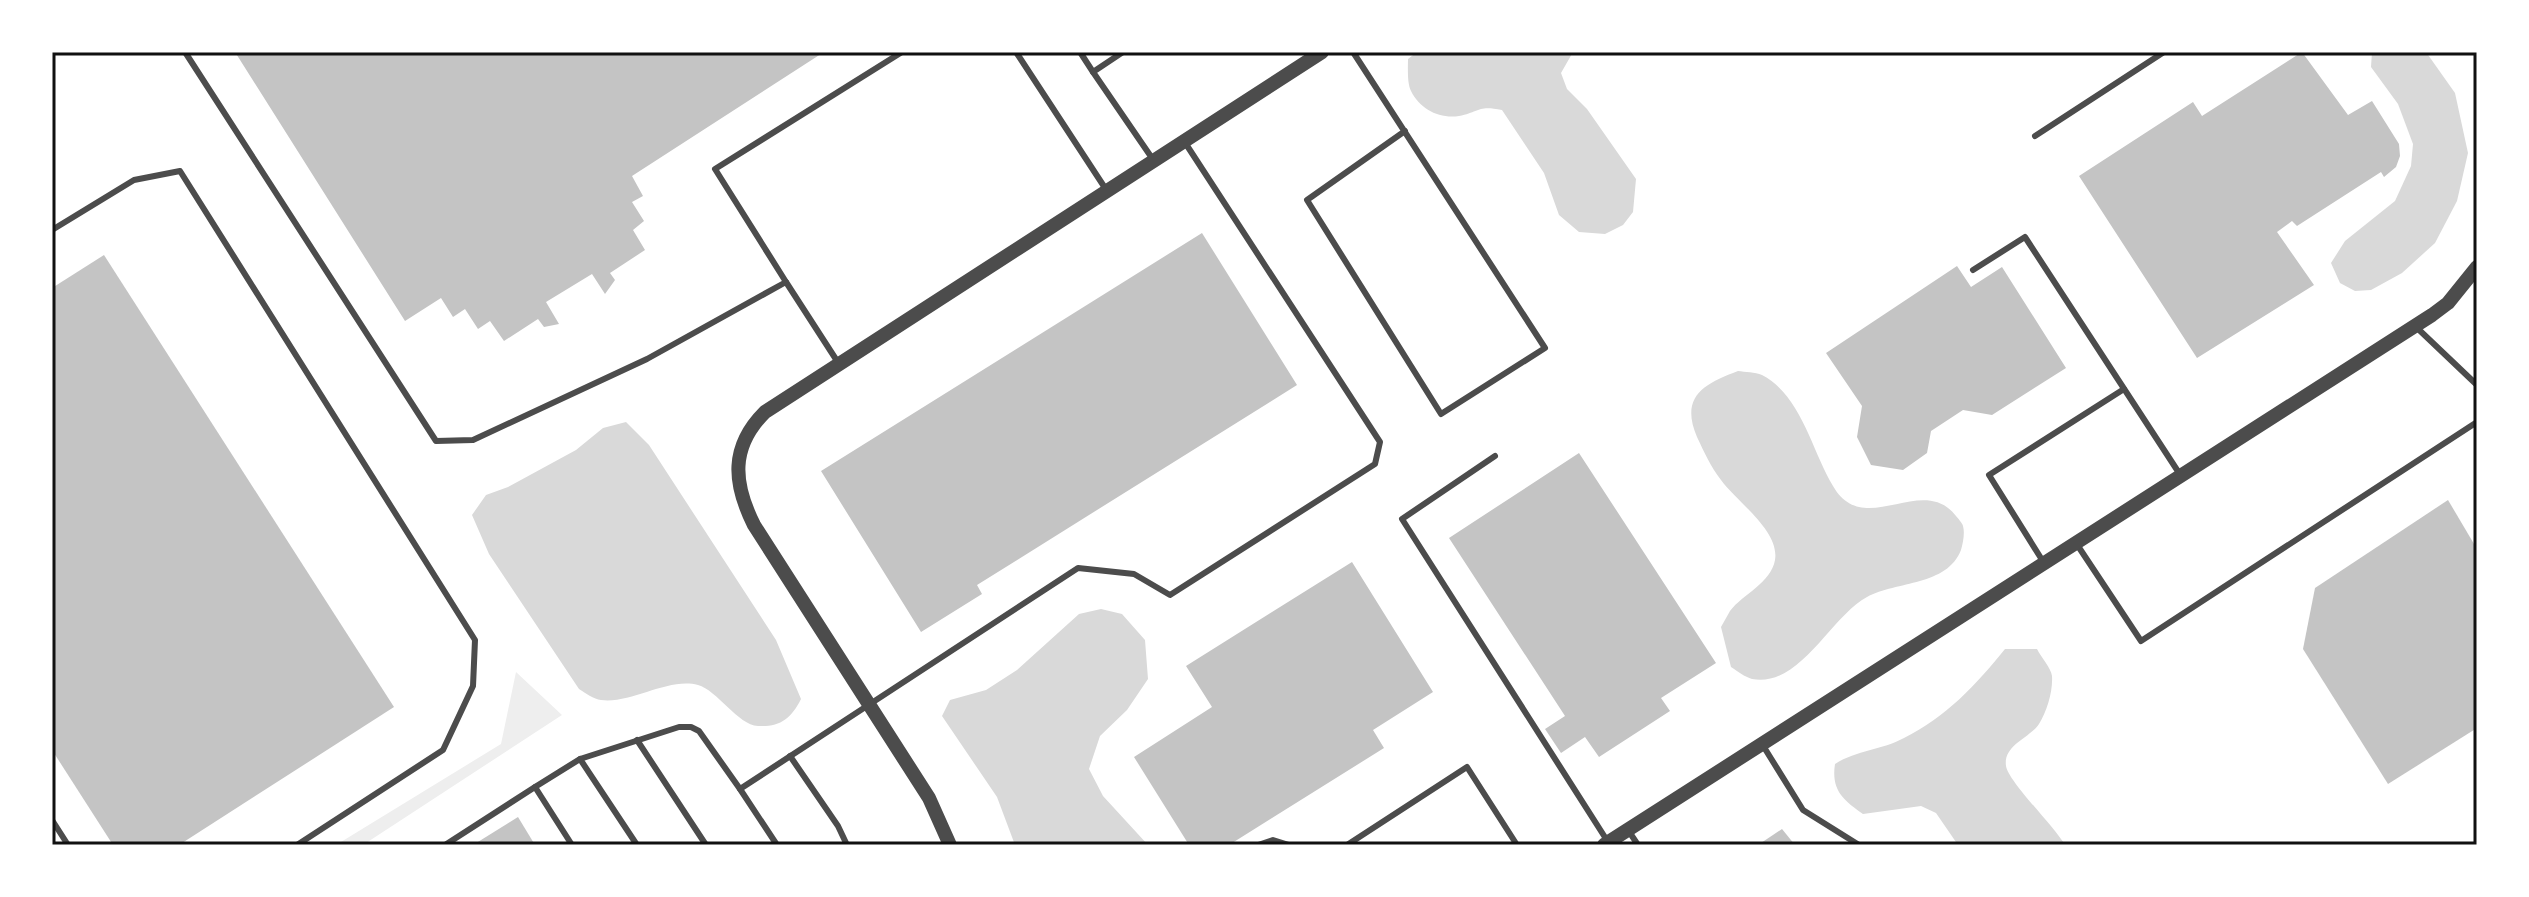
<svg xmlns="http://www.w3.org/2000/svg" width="2529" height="897" font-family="Signika,sans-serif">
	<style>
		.green { fill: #eee }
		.water { fill: #d9d9d9 }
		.building { fill: #c4c4c4 }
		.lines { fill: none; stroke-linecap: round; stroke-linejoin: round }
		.service { stroke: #4c4c4c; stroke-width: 6 }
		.tertiary { stroke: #4c4c4c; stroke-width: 14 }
		.neatline { fill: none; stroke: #111; stroke-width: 3 }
	</style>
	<rect width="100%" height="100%" fill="#fff"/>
	<polygon class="green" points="516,672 562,715 363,845 336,845 501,744"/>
	<g class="water">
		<path d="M1417 52H1573L1561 73 1567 89 1587 109 1636 179 1633 212 1623 225 1605 234 1579 232 1559 215 1544 173 1502 110C1477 105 1480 112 1459 116 1439 119 1420 109 1411 91 1407 83 1408 68 1408 59Z"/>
		<polygon points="2372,52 2426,52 2455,93 2468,153 2457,201 2435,243 2402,273 2371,290 2355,291 2340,283 2331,263 2345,241 2395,201 2411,166 2413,144 2398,104 2371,67"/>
		<path d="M1738 371C1745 372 1755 372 1762 375 1801 395 1812 451 1833 486 1864 540 1922 472 1956 516 1957 517 1963 524 1963 526 1965 533 1963 543 1961 550 1947 586 1897 581 1867 597 1831 616 1800 688 1752 679 1745 677 1737 671 1731 667L1721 627C1724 622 1727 616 1730 611 1743 594 1771 583 1775 560 1780 531 1737 502 1721 480 1711 467 1704 452 1697 437 1680 397 1703 384 1738 371Z"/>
		<path d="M626 422 649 445 776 640 801 699C791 719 780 727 758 726 738 725 717 690 698 685 668 677 632 704 601 700 594 699 585 693 579 689L489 554 472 515 486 495 508 487 576 450 603 428Z"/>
		<polygon points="1101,609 1122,614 1145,640 1148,679 1127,710 1100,736 1089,769 1103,796 1148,845 1015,845 997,797 942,716 950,700 986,690 1017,670 1079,614"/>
		<path d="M2005 649H2037C2041 657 2051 668 2052 676 2053 691 2047 711 2039 724 2030 738 2003 745 2006 766 2008 781 2054 826 2065 845H1958L1936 813 1921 806 1863 814C1843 800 1831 790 1835 764 1857 750 1882 750 1904 738 1945 718 1977 684 2005 649Z"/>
	</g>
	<g class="building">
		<polygon points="235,52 824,52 632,176 643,196 632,202 644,221 633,230 645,250 610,273 615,280 605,294 592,274 546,302 559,324 544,327 538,319 504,341 490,321 478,329 465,309 453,317 441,298 405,321"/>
		<polygon points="2302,52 2348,115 2372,101 2399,144 2400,156 2396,167 2384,177 2381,172 2297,226 2292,221 2277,232 2314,285 2197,358 2079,176 2193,102 2202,116"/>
		<polygon points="1202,233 1297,385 977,585 982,594 921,632 821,471"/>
		<polygon points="104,255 394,707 179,845 113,845 52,750 52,288"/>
		<polygon points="1957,266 1971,287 2002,267 2066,368 1992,415 1963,410 1931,431 1927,453 1903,470 1871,465 1857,437 1862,406 1826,353"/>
		<polygon points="1579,453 1716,663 1661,698 1670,711 1599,757 1585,737 1561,753 1545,729 1565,716 1449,538"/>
		<polygon points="2448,500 2477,549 2477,728 2388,784 2303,649 2315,588"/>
		<polygon points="1352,562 1433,692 1373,730 1384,748 1229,845 1189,845 1134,757 1212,707 1186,666"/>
		<polygon points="518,817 535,845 473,845"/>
		<polygon points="1782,829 1795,845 1758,845"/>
	</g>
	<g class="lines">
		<g class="service">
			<polyline points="185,52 436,441 473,440 647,359 786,282 839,364"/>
			<polyline points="1016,52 1107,191"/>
			<polyline points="1080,52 1093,72"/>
			<polyline points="1123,52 1093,72 1154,161"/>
			<polyline points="1353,52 1545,348 1441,414 1307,200 1405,131"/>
			<polyline points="2035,136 2164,52"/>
			<polyline points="52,230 134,180 180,171 475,640 473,686 443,750 297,845"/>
			<polyline points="1973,270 2025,237 2181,476"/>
			<polyline points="786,282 715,169 902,52"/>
			<polyline points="2415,326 2477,385"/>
			<polyline points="1495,456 1402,519 1608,842"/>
			<polyline points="2076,543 2141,641 2477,422"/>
			<polyline points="2044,563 1989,475 2124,389"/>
			<polyline points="637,740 706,845"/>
			<polyline points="1762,744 1803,810 1859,845"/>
			<polyline points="790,756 838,826 847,845"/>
			<polyline points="580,759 637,845"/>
			<polyline points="535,787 580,759 679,727 691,727 699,731 740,789 1078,568 1134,574 1170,595 1375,464 1380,442 1184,141"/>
			<polyline points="740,789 777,845"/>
			<polyline points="52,820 68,845"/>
			<polyline points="1628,830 1638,845"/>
			<polyline points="445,845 535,787 572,845"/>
			<polyline points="1258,845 1273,840 1289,845"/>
			<polyline points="1347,845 1467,767 1517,845"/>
		</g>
		<g class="tertiary">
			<path d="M950 845 929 798 754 525C733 483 730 447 765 412L1322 52"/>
			<polyline points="1604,845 2432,315 2448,303 2477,267"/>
		</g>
	</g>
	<rect width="2529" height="897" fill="none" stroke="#ffffff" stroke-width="108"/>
	<rect x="54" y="54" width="2421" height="789" class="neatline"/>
</svg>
